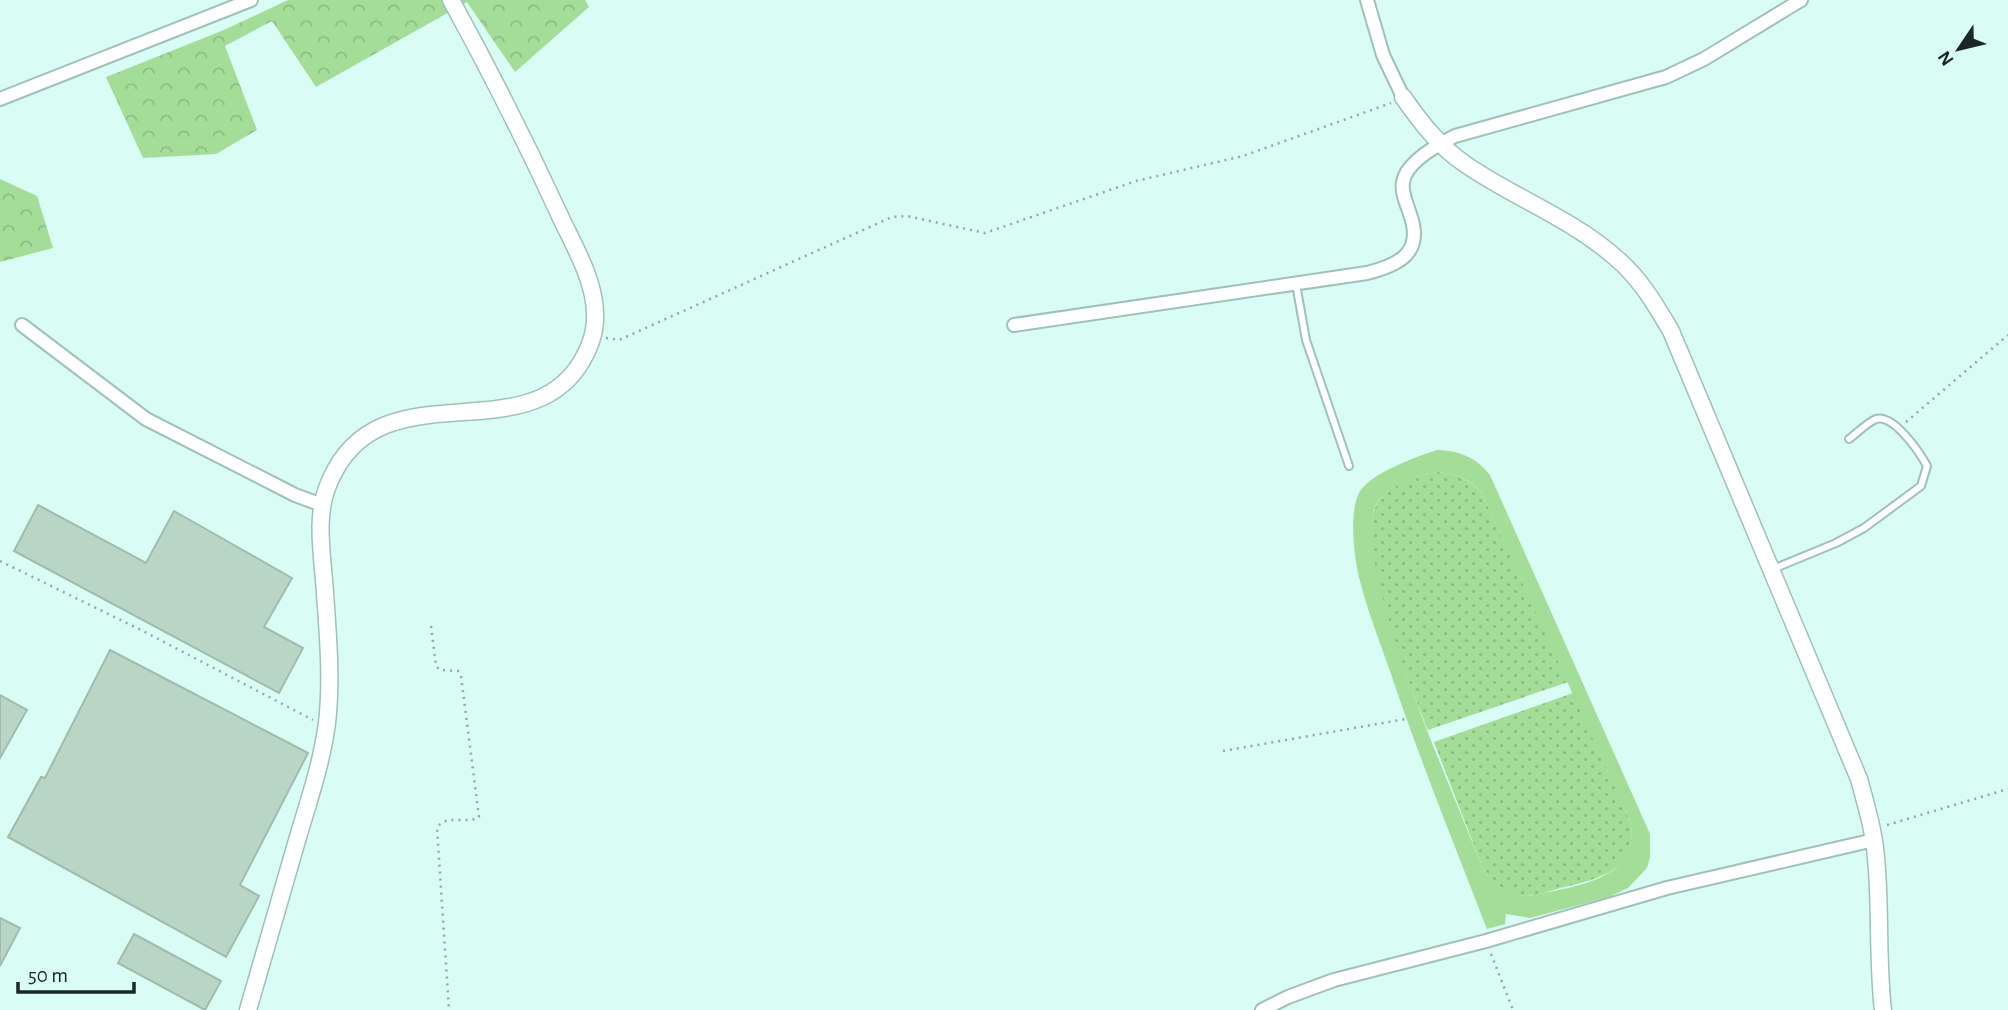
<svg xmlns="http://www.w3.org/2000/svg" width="2008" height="1010" font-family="'Alegreya Sans',sans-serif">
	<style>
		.grass { fill: url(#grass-dots) }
		.forest { fill: url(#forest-crowns) }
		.park { fill: #a3dd98; fill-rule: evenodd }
		.building { fill: #b9d5c6; stroke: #a0bcad; stroke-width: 2 }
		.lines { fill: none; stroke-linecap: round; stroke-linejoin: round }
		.service-casing { stroke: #9fc1bb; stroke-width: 10 }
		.minor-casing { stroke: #9fc1bb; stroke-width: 16 }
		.tertiary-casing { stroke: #9fc1bb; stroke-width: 19 }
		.path { stroke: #90aaa5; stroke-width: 2.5; stroke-dasharray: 2 5; stroke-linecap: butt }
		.service { stroke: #fff; stroke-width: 6 }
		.minor { stroke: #fff; stroke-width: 12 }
		.tertiary { stroke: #fff; stroke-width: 16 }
	</style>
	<defs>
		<pattern id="grass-dots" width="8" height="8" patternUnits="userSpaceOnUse" patternTransform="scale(1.75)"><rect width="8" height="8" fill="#a3dd98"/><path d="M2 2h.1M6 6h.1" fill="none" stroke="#8cbe83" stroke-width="1.8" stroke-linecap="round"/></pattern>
		<pattern id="forest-crowns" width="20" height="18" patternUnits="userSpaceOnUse" patternTransform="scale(1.75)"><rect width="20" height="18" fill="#a3dd98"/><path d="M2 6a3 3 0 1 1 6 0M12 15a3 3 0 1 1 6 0" fill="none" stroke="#8cbe83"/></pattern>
	</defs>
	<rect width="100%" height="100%" fill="#d9fcf5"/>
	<g class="grass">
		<path d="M1438 472C1457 474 1469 479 1482 493L1568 682 1428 730C1410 684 1355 553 1375 508 1385 484 1415 477 1438 472Z"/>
		<path d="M1573 693 1630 821C1641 872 1595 880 1557 889 1543 893 1528 899 1514 894 1498 889 1490 879 1482 866L1434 742Z"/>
	</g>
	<g class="forest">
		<polygon points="288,0 585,0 589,7 515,72 467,2 316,87 272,21 225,46 257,130 216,154 143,158 106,77 224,30"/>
		<polygon points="0,179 37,196 53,248 0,262"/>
	</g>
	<path class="park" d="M1437 450C1459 450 1477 458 1490 475L1650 834V857L1647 868 1628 888 1609 897 1530 918 1506 914 1505 924 1487 929C1454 844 1420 760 1391 674 1380 642 1367 610 1359 577 1354 557 1349 512 1359 493 1370 473 1416 457 1437 450ZM1438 472C1457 474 1470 479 1482 493L1630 821C1643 881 1573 886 1531 896 1508 896 1493 885 1482 866 1457 802 1350 562 1375 507 1386 484 1416 477 1438 472Z"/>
	<g class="building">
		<polygon points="38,505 146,563 174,511 292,578 264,627 303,648 279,693 14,551"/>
		<polygon points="110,650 308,753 240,885 259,896 226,957 8,837 41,777 45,778"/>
		<polygon points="0,695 27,710 0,758"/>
		<polygon points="0,918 20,928 0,966"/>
		<polygon points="134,934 221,981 205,1010 118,963"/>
	</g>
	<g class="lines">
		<defs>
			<g id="service">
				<polyline points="1296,284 1306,340 1349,466"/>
				<path d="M1773 569 1836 543 1864 528 1921 486 1927 466C1920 453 1894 414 1876 419 1868 422 1857 433 1849 439"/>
			</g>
			<g id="minor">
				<polyline points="1367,0 1383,55 1403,97"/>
				<polyline points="0,99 251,0"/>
				<polyline points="22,325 146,419 295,495 322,505"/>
				<path d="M1014 325 1367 273C1399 265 1424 253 1410 214 1407 204 1401 193 1403 182 1406 162 1439 144 1455 136L1666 77 1704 59 1801 0"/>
				<polyline points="1262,1010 1288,997 1334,980 1486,941 1667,888 1874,840"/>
			</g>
			<g id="tertiary">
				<path d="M1403 97C1421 123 1440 147 1465 164 1514 198 1571 218 1616 258 1640 278 1655 304 1671 331L1859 779C1866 805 1874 831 1876 858 1881 909 1877 959 1883 1010"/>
				<path d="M248 1010C265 952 281 895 298 837 309 800 322 762 327 723 332 680 328 636 325 593 323 557 314 517 329 483 377 366 520 452 578 367 588 352 596 333 595 314 595 281 574 246 560 216 526 142 490 71 451 0"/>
			</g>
		</defs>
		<use href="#service" class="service-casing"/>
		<use href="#minor" class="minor-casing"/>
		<use href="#tertiary" class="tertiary-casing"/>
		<g class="path">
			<polyline points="606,338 619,340 892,217 907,216 985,233 1136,181 1243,156 1391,103"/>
			<polyline points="1906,422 2008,335"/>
			<polyline points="0,561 143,631 313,720"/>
			<path d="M431 626 436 666 440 670 458 671 461 676 479 817C466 825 446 813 437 828L449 1010"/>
			<polyline points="1223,751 1406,719"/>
			<polyline points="1887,825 2008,789"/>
			<polyline points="1491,954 1513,1010"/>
		</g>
		<use href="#service" class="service"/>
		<use href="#minor" class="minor"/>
		<use href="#tertiary" class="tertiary"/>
	</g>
	<g transform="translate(1959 49) rotate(235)" stroke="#d9fcf5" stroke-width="5" paint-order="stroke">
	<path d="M0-5L12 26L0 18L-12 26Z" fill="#1a2725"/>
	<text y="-10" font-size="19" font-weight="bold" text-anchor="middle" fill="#1a2725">N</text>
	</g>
	<path d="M18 982v10h116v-10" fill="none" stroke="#1a2725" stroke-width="3.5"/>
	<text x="28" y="982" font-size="21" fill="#1a2725" stroke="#d9fcf5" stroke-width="5" paint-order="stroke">50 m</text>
</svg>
